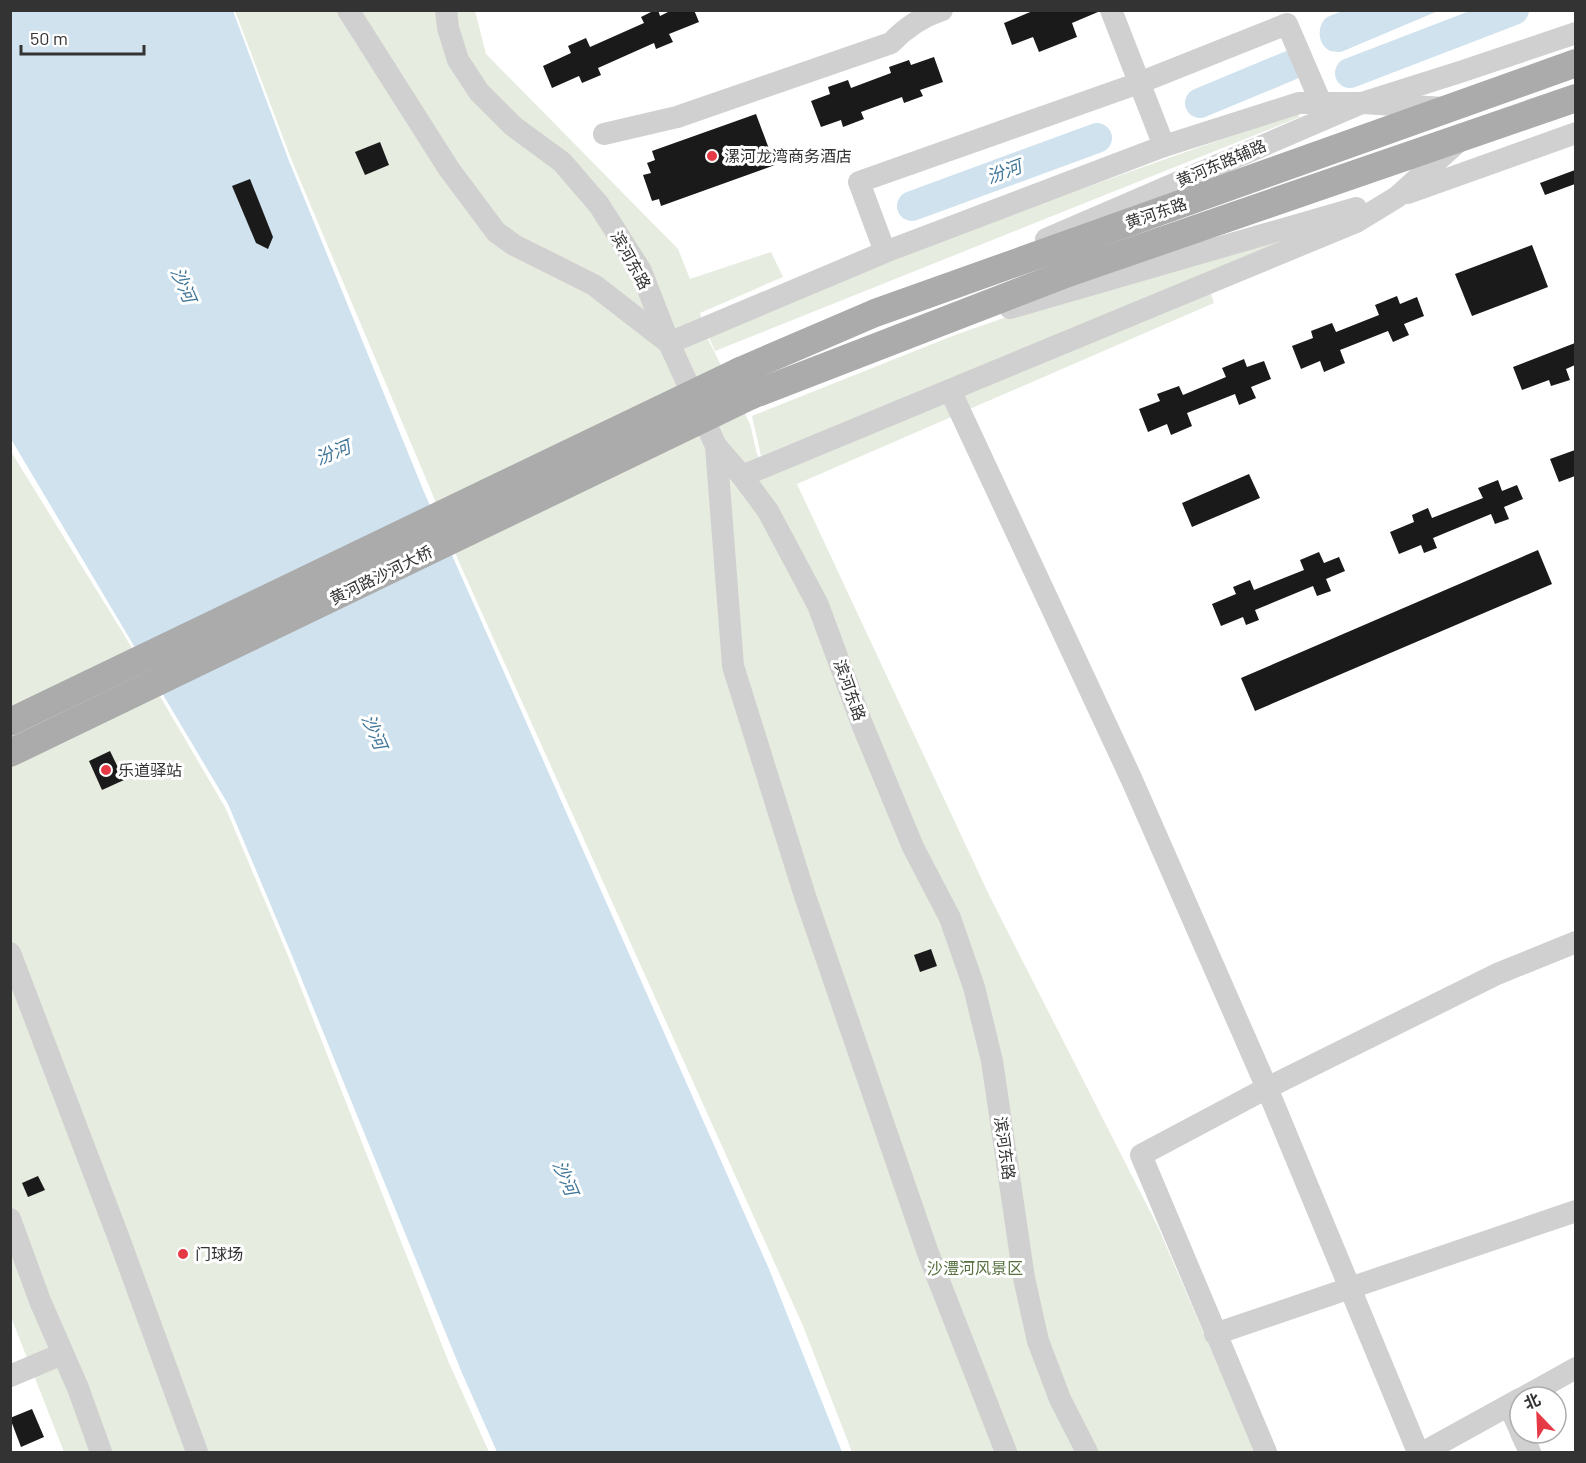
<svg xmlns="http://www.w3.org/2000/svg" width="1586" height="1463" font-family="Barlow,'Noto Sans SC',sans-serif">
	<style>
		.green { fill: #e6ecdf }
		.water { fill: #cfe2ee }
		.lines { fill: none; stroke-linecap: round; stroke-linejoin: round }
		.river { stroke: #cfe2ee; stroke-width: 30 }
		.building { fill: #1a1a1a }
		.minor { stroke: #d0d0d0; stroke-width: 22 }
		.major { stroke: #ababab; stroke-width: 28 }
		.major-bridge { stroke: #ababab; stroke-width: 28 }
		.poi-dot { fill: #e63946; stroke: #fff; stroke-width: 2 }
		.labels { text-anchor: middle; stroke-width: 6; stroke-linejoin: round; paint-order: stroke }
		.poi-label { font-size: 16px; fill: #333; stroke: #fff; text-anchor: start }
		.street-label { font-size: 16px; fill: #333; stroke: #fff }
		.park-label { font-size: 16px; fill: #56703f; stroke: #fff }
		.water-label { font-size: 18px; font-style: italic; fill: #3f7597; stroke: #fff }
	</style>
	<rect width="100%" height="100%" fill="#fff"/>
	<g class="green">
		<polygon points="235,11 475,11 486,54 678,249 690,279 771,252 783,277 700,313 706,335 750,424 757,454 768,470 1209,288 1214,303 797,484 990,897 1158,1227 1255,1452 852,1452 803,1326 459,562 432,493 292,161"/>
		<path d="M1297 114 1300 117 715 351 708 335C902 255 1098 180 1297 114Z"/>
		<polygon points="1336,222 761,456 752,416 955,335 1067,296"/>
		<polygon points="10,450 123,633 226,809 289,958 449,1363 489,1452 64,1452 11,1317"/>
	</g>
	<g class="water">
		<polygon points="11,11 233,11 289,161 424,492 769,1269 842,1452 497,1452 462,1373 293,958 228,804 11,439"/>
		<path d="M1343 11V10L1438 11 1341 52C1337 52 1330 52 1327 49 1318 42 1317 26 1326 18 1330 15 1338 13 1343 11Z"/>
	</g>
	<g class="lines">
		<g class="river">
			<polyline points="1350,73 1514,10"/>
			<polyline points="1200,103 1289,66"/>
			<polyline points="912,206 1097,138"/>
		</g>
	</g>
	<g class="building">
		<polygon points="655,10 658,10 660,16 672,10 694,10 699,22 669,34 673,42 656,49 654,43 598,68 601,75 582,83 579,76 552,88 543,66 571,53 568,46 586,38 590,47 644,23 641,17"/>
		<polygon points="1035,10 1098,10 1098,12 1072,23 1077,37 1039,52 1033,37 1012,45 1004,23"/>
		<polygon points="934,57 943,82 920,90 923,96 904,103 902,97 861,112 864,119 843,127 841,120 821,127 811,101 830,94 828,87 848,80 851,88 891,73 889,67 909,60 911,65"/>
		<polygon points="756,114 775,165 661,206 659,199 652,201 643,175 651,173 647,163 655,160 652,151"/>
		<polygon points="380,142 389,165 365,175 355,152"/>
		<polygon points="1575,170 1575,184 1545,195 1540,183"/>
		<polygon points="250,179 273,237 268,249 256,243 232,186"/>
		<polygon points="1532,245 1548,287 1472,316 1455,274"/>
		<polygon points="1397,296 1400,304 1417,297 1424,316 1404,324 1409,335 1393,342 1388,331 1340,350 1345,363 1324,372 1320,361 1301,369 1292,346 1313,338 1311,331 1332,323 1336,332 1379,315 1375,305"/>
		<polygon points="1575,343 1575,365 1566,369 1570,380 1551,386 1549,380 1522,390 1513,367"/>
		<polygon points="1244,359 1247,367 1264,361 1271,379 1251,387 1256,398 1239,405 1235,394 1187,413 1192,426 1171,435 1167,424 1148,432 1139,409 1160,401 1157,394 1179,386 1183,395 1226,377 1222,368"/>
		<polygon points="1575,450 1575,476 1559,482 1550,459"/>
		<polygon points="1249,474 1260,498 1192,527 1182,503"/>
		<polygon points="1498,480 1502,491 1517,485 1523,499 1504,507 1509,519 1495,524 1491,514 1433,538 1437,548 1424,553 1421,545 1399,554 1390,532 1414,522 1412,515 1428,508 1432,518 1483,498 1478,488"/>
		<polygon points="1538,550 1552,584 1255,711 1241,678"/>
		<polygon points="1319,552 1324,563 1339,557 1345,571 1326,579 1331,591 1317,596 1313,586 1255,610 1259,620 1246,625 1243,617 1221,626 1212,604 1236,594 1233,587 1250,580 1254,590 1304,570 1300,560"/>
		<polygon points="110,751 124,780 102,790 89,761"/>
		<polygon points="931,949 937,966 920,972 914,955"/>
		<polygon points="38,1176 45,1190 28,1197 22,1183"/>
		<polygon points="32,1409 44,1437 21,1447 10,1418"/>
	</g>
	<g class="lines">
		<g class="minor">
			<polyline points="348,10 449,169 496,232 514,245 594,285 669,343 885,252 1164,146 1299,103 1362,103 1445,108"/>
			<polyline points="446,10 448,28 458,60 479,92 513,126 562,162 599,205 641,271 669,343 716,446 742,476 768,511 818,605 862,724 913,847 950,918 974,987 992,1061 1024,1278 1038,1341 1060,1399 1087,1452"/>
			<polyline points="1111,10 1164,146"/>
			<path d="M604 134 677 117 891 43C906 27 921 17 942 10"/>
			<polyline points="1408,193 1576,133"/>
			<polyline points="1046,239 1362,103 1460,72 1576,33"/>
			<polyline points="885,252 859,182 1139,83 1287,24 1321,103"/>
			<polyline points="1010,308 1356,208"/>
			<polyline points="950,390 1131,778 1267,1088 1418,1452"/>
			<polyline points="716,446 733,666 805,896 928,1253 1006,1452"/>
			<polyline points="742,476 1356,222 1397,197 1460,140"/>
			<polyline points="10,953 118,1236 197,1452"/>
			<polyline points="10,1219 40,1301 78,1388 101,1452"/>
			<polyline points="1215,1334 1576,1211"/>
			<polyline points="10,1376 62,1354"/>
			<polyline points="1524,1397 1576,1368"/>
			<polyline points="1509,1405 1520,1430"/>
			<polyline points="1521,1433 1530,1452"/>
			<polyline points="1266,1452 1141,1155 1267,1088 1497,974 1576,942"/>
			<polyline points="1424,1452 1520,1399"/>
		</g>
		<g class="major">
			<polyline points="740,371 875,313 1576,63"/>
			<polyline points="752,395 1068,273 1576,98"/>
		</g>
		<g class="major-bridge">
			<polyline points="10,722 740,371"/>
			<polyline points="10,753 752,395"/>
		</g>
	</g>
	<g class="poi-dot">
		<circle cx="712" cy="156" r="6"/>
		<circle cx="106" cy="770" r="6"/>
		<circle cx="183" cy="1254" r="6"/>
	</g>
	<g class="labels">
		<g class="poi-label">
			<text x="724" y="162">漯河龙湾商务酒店</text>
			<text x="118" y="776">乐道驿站</text>
			<text x="195" y="1260">门球场</text>
		</g>
		<g class="street-label">
			<text transform="translate(1221 163) rotate(-23)" y="6">黄河东路辅路</text>
			<text transform="translate(1156 213) rotate(-19)" y="6">黄河东路</text>
			<text transform="translate(631 260) rotate(61)" y="6">滨河东路</text>
			<text transform="translate(381 575) rotate(-26)" y="6">黄河路沙河大桥</text>
			<text transform="translate(850 690) rotate(70)" y="6">滨河东路</text>
			<text transform="translate(1005 1148) rotate(82)" y="6">滨河东路</text>
		</g>
		<g class="park-label">
			<text x="975" y="1274">沙澧河风景区</text>
		</g>
		<g class="water-label">
			<text transform="translate(1004 172) rotate(-20)" y="6">汾河</text>
			<text transform="translate(183 285) rotate(67)" y="6">沙河</text>
			<text transform="translate(333 453) rotate(-22)" y="6">汾河</text>
			<text transform="translate(374 732) rotate(67)" y="6">沙河</text>
			<text transform="translate(565 1178) rotate(67)" y="6">沙河</text>
		</g>
	</g>
	<rect width="1586" height="1463" fill="none" stroke="#333333" stroke-width="24"/>
	<g transform="translate(1538 1415) rotate(337)"><circle r="28" fill="#ffffff" stroke="#adadad" stroke-width="1.5"/>
	<path d="M0-4.5L10 22L0 15L-10 22Z" fill="#e63946"/>
	<text y="-9" font-size="16" font-weight="bold" text-anchor="middle" fill="#333333">北</text>
	</g>
	<path d="M21 45v9h123v-9" fill="none" stroke="#333333" stroke-width="3"/>
	<text x="30" y="45" font-size="18" fill="#333333" stroke="#ffffff" stroke-width="4.5" paint-order="stroke">50 m</text>
</svg>
